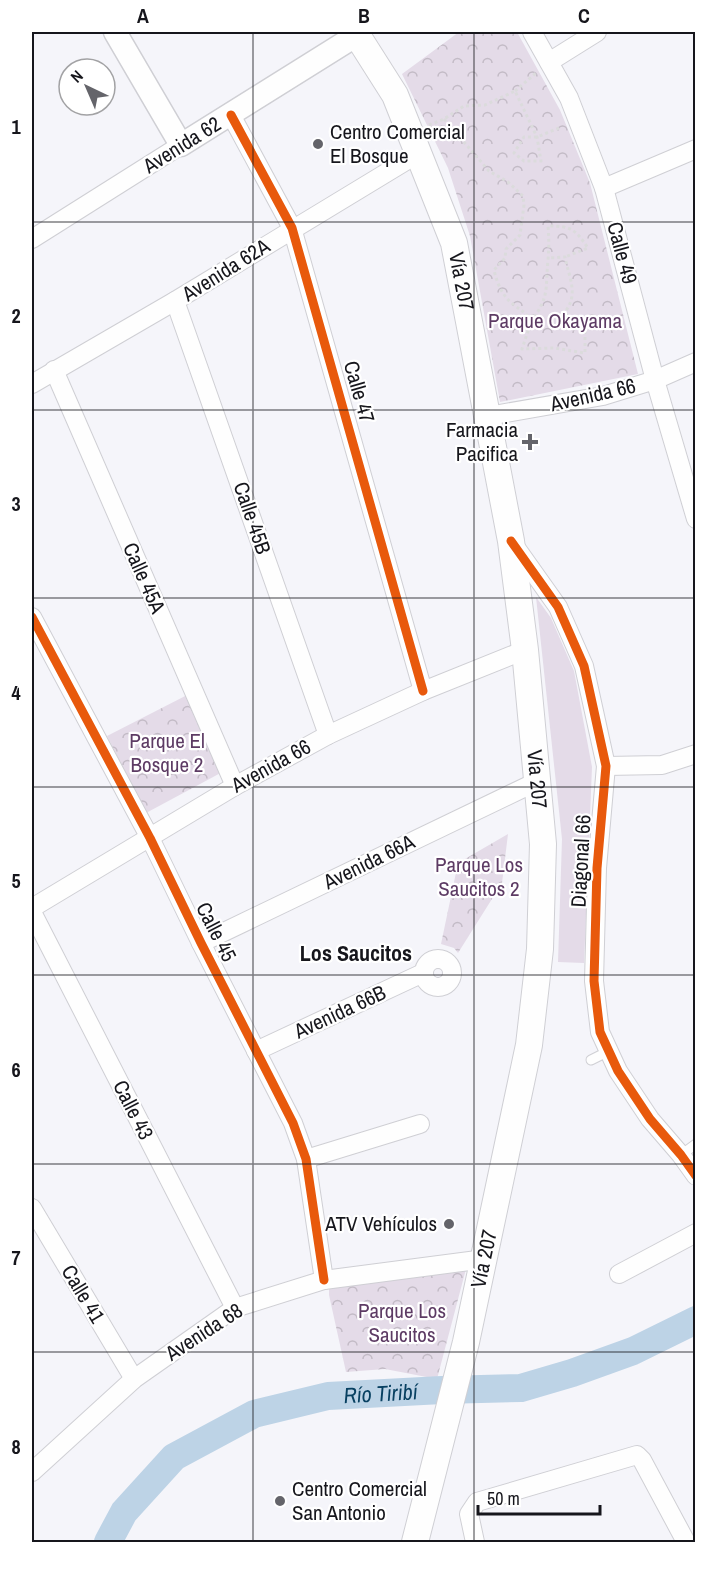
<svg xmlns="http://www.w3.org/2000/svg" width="727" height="1574" font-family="'Archivo Narrow',sans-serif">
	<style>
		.grass { fill: #e4dbe8 }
		.park { fill: url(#park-crowns) }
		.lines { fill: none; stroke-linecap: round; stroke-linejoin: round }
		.river { stroke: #bdd3e6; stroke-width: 28 }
		.service-casing { stroke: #cfcfd4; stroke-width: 11 }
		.minor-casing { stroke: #cfcfd4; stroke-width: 20 }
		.tertiary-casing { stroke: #cfcfd4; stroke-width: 25 }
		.secondary-casing { stroke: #cfcfd4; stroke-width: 28 }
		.path { stroke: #dbdbdc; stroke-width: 3; stroke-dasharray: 3 3; stroke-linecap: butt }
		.service { stroke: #fefefe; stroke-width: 9 }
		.minor { stroke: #fefefe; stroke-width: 18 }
		.tertiary { stroke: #fefefe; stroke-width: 22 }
		.secondary { stroke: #fefefe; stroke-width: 26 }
		.cycleway-casing { stroke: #fff; stroke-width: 13 }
		.cycleway { stroke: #e8590c; stroke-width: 9 }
		.grid { fill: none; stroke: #16161c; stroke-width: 1.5; stroke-opacity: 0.55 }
		.poi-dot { fill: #64646a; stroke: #fff; stroke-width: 2 }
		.labels { text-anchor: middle; stroke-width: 4.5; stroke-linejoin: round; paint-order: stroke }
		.poi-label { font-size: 21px; fill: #16161c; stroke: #fff; text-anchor: start }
		.street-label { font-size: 21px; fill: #16161c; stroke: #fff }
		.park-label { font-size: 21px; fill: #5d3b64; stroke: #fff }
		.neighbourhood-label { font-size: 22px; font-weight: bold; fill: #16161c; stroke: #fff }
		.water-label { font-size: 22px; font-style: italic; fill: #084061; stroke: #fff }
		.neatline { fill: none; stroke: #16161c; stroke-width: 2 }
		.grid-label { font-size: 20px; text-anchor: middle; font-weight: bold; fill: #16161c }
	</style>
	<defs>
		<pattern id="park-crowns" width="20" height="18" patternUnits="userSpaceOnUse" patternTransform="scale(1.5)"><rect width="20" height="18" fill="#e4dbe8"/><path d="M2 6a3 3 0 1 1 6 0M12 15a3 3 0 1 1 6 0" fill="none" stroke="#c3bbc6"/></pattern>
	</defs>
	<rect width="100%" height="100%" fill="#f5f5fa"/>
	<polygon class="grass" points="536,597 551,618 574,671 592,767 584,963 558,962 562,839"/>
	<g class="park">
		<polygon points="459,32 517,32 560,110 590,183 638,374 500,402 470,236 448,168 402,74"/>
		<polygon points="193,692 228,769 146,813 107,736"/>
		<polygon points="508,834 502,883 458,953 454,948 441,944 458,863"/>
		<polygon points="466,1269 437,1379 385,1369 346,1372 329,1295 329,1286"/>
	</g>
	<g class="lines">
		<path class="river" id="s1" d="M108 1542 124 1512 174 1457 254 1414 328 1396 442 1390 521 1388 572 1373 633 1351 696 1320"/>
		<defs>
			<g id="service">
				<polyline points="591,1060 609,1051"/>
				<polyline points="681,1155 696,1144"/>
			</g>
			<g id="minor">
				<polyline points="532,32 569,98 604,188 655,380 696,519"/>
				<polyline points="549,62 597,32"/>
				<polyline points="231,115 292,228 423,691"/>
				<polyline points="604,188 696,149"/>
				<polyline points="32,239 181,145"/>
				<polyline points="175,301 328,735"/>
				<polyline points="54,370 235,786"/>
				<polyline points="32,384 175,301 419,153"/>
				<polyline points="488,416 603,396 655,380 696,362"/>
				<polyline points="514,545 558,607 584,666 606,766 597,868 594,981 600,1032 618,1071 650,1119 681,1155 696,1176"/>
				<polyline points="32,617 150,838 201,943 293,1123 306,1159 324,1280"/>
				<polyline points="606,766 662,765 696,754"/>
				<polyline points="32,908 235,786 328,735 423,691 525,650"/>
				<polyline points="32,912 235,1308"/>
				<polyline points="201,943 538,781"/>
				<circle cx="438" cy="973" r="14"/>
				<polyline points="256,1051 423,973"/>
				<polyline points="306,1159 420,1124"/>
				<polyline points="32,1208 134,1379"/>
				<polyline points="619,1274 696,1233"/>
				<polyline points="32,1472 134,1379 235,1308 324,1280 485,1259"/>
				<polyline points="475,1542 469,1514 477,1502 637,1455 642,1460 686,1542"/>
			</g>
			<polyline id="tertiary" points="115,32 181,145 357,35"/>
			<g id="secondary">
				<path id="s2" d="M355 32 395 95 454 243 511 541 525 650 543 844 540 949 529 1045 466 1342 415 1542"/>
			</g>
		</defs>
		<use href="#service" class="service-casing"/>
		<use href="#minor" class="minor-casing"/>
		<use href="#tertiary" class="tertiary-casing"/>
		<use href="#secondary" class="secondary-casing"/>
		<g class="path">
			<polyline points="515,91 536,73"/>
			<path d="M444 119 489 171 508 182 523 196 524 205 520 235 506 249 505 258 494 270C497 283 502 296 514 305 523 312 525 311 531 322L522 349 554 348 585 353V331L587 323 563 314C580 296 569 278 565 257L548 258"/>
			<polyline points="429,125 444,119 464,106 485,105 515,91 537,137 541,161 524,161 514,153 524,137 537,137 559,128"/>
			<path d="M531 322C550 295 545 291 548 260 549 248 549 238 548 226 571 226 575 229 588 248L565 257"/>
		</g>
		<use href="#service" class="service"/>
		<use href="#minor" class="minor"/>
		<use href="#tertiary" class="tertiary"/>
		<use href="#secondary" class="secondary"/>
		<defs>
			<g id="cycleway">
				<polyline points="231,115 292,228 423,691"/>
				<polyline points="511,541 558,607 584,666 606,766 597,868 594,981 600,1032 618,1071 650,1119 681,1155 696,1176"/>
				<polyline points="32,617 150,838 201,943 293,1123 306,1159 324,1280"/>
			</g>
		</defs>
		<use href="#cycleway" class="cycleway-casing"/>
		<use href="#cycleway" class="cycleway"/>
	</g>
	<path class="grid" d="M253 32V1542M474 32V1542M32 222H696M32 410H696M32 598H696M32 787H696M32 975H696M32 1164H696M32 1352H696"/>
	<g class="poi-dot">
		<circle cx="318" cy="144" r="6"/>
		<path d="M527 433h6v6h6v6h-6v6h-6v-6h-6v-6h6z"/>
		<circle cx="449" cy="1224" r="6"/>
		<circle cx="280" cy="1501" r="6"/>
	</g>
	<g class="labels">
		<g class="poi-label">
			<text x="330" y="139">Centro Comercial<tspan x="330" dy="24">El Bosque</tspan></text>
			<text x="518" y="437" text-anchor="end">Farmacia<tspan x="518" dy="24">Pacifica</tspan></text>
			<text x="437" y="1231" text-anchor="end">ATV Vehículos</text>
			<text x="292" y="1496">Centro Comercial<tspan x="292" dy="24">San Antonio</tspan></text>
		</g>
		<g class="street-label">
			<text transform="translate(182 145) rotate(-32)" y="7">Avenida 62</text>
			<text transform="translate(622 253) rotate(75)" y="7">Calle 49</text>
			<text transform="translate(226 270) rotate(-32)" y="7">Avenida 62A</text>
			<text dy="7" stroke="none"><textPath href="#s2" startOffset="273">Vía 207</textPath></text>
			<text transform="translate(359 392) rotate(74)" y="7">Calle 47</text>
			<text transform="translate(593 395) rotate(-13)" y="7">Avenida 66</text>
			<text transform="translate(252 518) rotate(71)" y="7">Calle 45B</text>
			<text transform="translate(144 578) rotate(66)" y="7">Calle 45A</text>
			<text transform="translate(271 766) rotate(-29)" y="7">Avenida 66</text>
			<text dy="7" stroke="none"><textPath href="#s2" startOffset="777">Vía 207</textPath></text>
			<text transform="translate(581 861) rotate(-87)" y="7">Diagonal 66</text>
			<text transform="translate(369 862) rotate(-26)" y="7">Avenida 66A</text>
			<text transform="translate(216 932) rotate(63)" y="7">Calle 45</text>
			<text transform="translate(340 1012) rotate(-25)" y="7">Avenida 66B</text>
			<text transform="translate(133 1110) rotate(63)" y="7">Calle 43</text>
			<text transform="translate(484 1259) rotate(-78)" y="7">Vía 207</text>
			<text transform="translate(83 1294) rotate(59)" y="7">Calle 41</text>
			<text transform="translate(204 1332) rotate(-33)" y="7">Avenida 68</text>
		</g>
		<g class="park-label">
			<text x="555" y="328">Parque Okayama</text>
			<text x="167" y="748">Parque El<tspan x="167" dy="24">Bosque 2</tspan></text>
			<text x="479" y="872">Parque Los<tspan x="479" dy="24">Saucitos 2</tspan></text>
			<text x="402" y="1318">Parque Los<tspan x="402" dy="24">Saucitos</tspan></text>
		</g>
		<g class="neighbourhood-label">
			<text x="356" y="961">Los Saucitos</text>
		</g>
		<g class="water-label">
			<text dy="8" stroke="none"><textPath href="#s1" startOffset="328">Río Tiribí</textPath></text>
		</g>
	</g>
	<rect width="727" height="1574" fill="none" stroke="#ffffff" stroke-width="66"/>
	<g transform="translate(87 87) rotate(316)"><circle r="28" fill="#ffffff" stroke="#a2a2a4" stroke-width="1.5"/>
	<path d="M0-4.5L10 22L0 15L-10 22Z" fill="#64646a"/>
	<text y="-9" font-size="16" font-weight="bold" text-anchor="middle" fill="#16161c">N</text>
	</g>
	<path d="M478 1505v9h122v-9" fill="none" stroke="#16161c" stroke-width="3"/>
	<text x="487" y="1505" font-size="18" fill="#16161c" stroke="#ffffff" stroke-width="4.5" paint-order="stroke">50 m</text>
	<rect x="33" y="33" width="661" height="1508" class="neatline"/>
	<g class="grid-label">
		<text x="143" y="23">A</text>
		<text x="364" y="23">B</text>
		<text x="584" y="23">C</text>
		<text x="16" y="134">1</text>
		<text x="16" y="323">2</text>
		<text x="16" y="511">3</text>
		<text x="16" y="700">4</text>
		<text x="16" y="888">5</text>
		<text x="16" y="1077">6</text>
		<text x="16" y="1265">7</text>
		<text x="16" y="1454">8</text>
	</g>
</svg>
